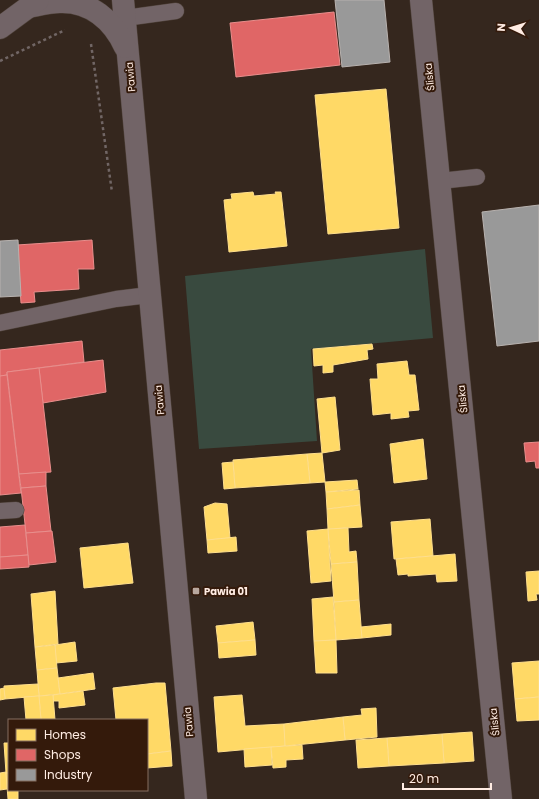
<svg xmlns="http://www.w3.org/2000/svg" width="539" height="799" font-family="Poppins,sans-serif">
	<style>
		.green { fill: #394a3f }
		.homes { fill: #ffd966; stroke: #ffdf8c }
		.shops { fill: #e06666; stroke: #e98e8c }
		.industry { fill: #999; stroke: #b8b2af }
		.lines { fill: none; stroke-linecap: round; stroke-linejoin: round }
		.service-casing { stroke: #50433b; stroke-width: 17 }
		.minor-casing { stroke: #50433b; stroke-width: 23 }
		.path { stroke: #716665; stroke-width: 2.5; stroke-dasharray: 3 3; stroke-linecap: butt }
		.service { stroke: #726467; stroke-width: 16 }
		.minor { stroke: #726467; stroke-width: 22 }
		.poi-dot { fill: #b8a79e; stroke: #341a0b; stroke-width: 1.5 }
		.labels { text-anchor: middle; stroke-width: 4; stroke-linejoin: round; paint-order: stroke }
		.street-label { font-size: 10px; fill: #ffece3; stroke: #341a0b }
		.poi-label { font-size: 10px; font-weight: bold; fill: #ffece3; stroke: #341a0b; text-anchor: start }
	</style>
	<rect width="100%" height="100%" fill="#35271e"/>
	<polygon class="green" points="425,249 433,338 311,349 317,441 199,449 185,276"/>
	<g class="homes">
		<polygon points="386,89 399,228 328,234 315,95"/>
		<polygon points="253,192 254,196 276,194 275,192 281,192 287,246 229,252 224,200 232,199 231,194"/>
		<polygon points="372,344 373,349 367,350 368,359 333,365 333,372 323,373 323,365 314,366 313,349"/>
		<polygon points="407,361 409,375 415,375 419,410 408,411 409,417 391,419 391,413 373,415 370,379 378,379 377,364"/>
		<polygon points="335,397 340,450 322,453 317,399"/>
		<polygon points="423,439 427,479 394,483 390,444"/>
		<polygon points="322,453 325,482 310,483 307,454"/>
		<polygon points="307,454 310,483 235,488 233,460"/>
		<polygon points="233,462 235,488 224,489 222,463"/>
		<polygon points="357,480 358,489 326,492 325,482"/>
		<polygon points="359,490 360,505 327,509 326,492"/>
		<polygon points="215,503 227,504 230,538 207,540 204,507"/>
		<polygon points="360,505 362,527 328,529 327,509"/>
		<polygon points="430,519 433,556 394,559 391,522"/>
		<polygon points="348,528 349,552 356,551 357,562 331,564 328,529"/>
		<polygon points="328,529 331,581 311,583 307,531"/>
		<polygon points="236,537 237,551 208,553 207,540"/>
		<polygon points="128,543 133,583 84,588 80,548"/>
		<polygon points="455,554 457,581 437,582 436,574 408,576 408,574 398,575 396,559"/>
		<polygon points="357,562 359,600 334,602 331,564"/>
		<polygon points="539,571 539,594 536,594 537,600 528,601 526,572"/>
		<polygon points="55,591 58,644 35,647 31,594"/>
		<polygon points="333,597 336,640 314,641 312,599"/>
		<polygon points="359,600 362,638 336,640 334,602"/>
		<polygon points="253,622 255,640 218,643 216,626"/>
		<polygon points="391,624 391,635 362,638 361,627"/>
		<polygon points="255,640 256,655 219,658 218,643"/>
		<polygon points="336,640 337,673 316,673 314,641"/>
		<polygon points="75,642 77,661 56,663 55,645"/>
		<polygon points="55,645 57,668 37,670 35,647"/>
		<polygon points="539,661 539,697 515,699 512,663"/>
		<polygon points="57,668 60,694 39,696 37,670"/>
		<polygon points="93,673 95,689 60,694 58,678"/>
		<polygon points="156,683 165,683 171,751 147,754 147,720 116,720 113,688"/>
		<polygon points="38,684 39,696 5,699 4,686"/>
		<polygon points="4,688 5,699 0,700 0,689"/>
		<polygon points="83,691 85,705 59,708 59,701 53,701 53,695"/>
		<polygon points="53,695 55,720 41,720 39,696"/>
		<polygon points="242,695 245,726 284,724 285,746 218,752 214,697"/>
		<polygon points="39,696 41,720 26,720 24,697"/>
		<polygon points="539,697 539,720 517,721 515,699"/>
		<polygon points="376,708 377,737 345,740 343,717 362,715 361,709"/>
		<polygon points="343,717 345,740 285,746 284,724"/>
		<polygon points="472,732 474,761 444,763 442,734"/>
		<polygon points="442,734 444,763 389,766 387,738"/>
		<polygon points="387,738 389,766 358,768 356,740"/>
		<polygon points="4,743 9,743 9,773 6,773"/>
		<polygon points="302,745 303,759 286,760 286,767 273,768 271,747"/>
		<polygon points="271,747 272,765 245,767 244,749"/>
		<polygon points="171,751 172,766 147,768 147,754"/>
		<polygon points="6,772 7,789 0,790 0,773"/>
		<polygon points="6,773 9,773 9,790 18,790 18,799 8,799"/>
	</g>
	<g class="shops">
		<polygon points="334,12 340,65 236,77 230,23"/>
		<polygon points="92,240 94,269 78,269 79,289 34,292 35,302 21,303 17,245"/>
		<polygon points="82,341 84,362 7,372 7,375 0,376 0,350"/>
		<polygon points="103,360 106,392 43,403 39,368"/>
		<polygon points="39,368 51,472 19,474 7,372"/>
		<polygon points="7,375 21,493 0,495 0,376"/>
		<polygon points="539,442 539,468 536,468 535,461 526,462 524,443"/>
		<polygon points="46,472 46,486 21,488 19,474"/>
		<polygon points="46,486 51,531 26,533 21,488"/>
		<polygon points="25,525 28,555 0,557 0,527"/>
		<polygon points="52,531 56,562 29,565 26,533"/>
		<polygon points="28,555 29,567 0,569 0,557"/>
	</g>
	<g class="industry">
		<polygon points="335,0 384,0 390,62 342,67"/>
		<polygon points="539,205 539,341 497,346 482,212"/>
		<polygon points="18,240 21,296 0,297 0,241"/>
	</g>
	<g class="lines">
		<defs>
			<g id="service">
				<polyline points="125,18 176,11"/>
				<polyline points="440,181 477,177"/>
				<polyline points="0,323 116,299 149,295"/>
				<polyline points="0,511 16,510"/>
			</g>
			<g id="minor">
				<polyline points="123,0 196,799"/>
				<polyline points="421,0 501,799"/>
				<path d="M29 7C39 5 50 2 60 2 90 1 113 20 125 47"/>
				<polyline points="0,28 38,0"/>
			</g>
		</defs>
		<use href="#service" class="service-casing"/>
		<use href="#minor" class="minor-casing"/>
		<g class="path">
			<polyline points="91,44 112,192"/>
			<polyline points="0,61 65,30"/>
		</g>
		<use href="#service" class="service"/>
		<use href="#minor" class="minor"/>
	</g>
	<rect class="poi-dot" x="192" y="587" width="8" height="8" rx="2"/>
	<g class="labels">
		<g class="street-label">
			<text transform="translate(130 77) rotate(-95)" y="4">Pawia</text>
			<text transform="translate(429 77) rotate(-96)" y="4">Śliska</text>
			<text transform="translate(462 399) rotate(-96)" y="4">Śliska</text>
			<text transform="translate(159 400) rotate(-95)" y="4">Pawia</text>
			<text transform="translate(188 722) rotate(-95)" y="4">Pawia</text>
			<text transform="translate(494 722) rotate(-96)" y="4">Śliska</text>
		</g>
		<g class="poi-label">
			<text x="204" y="595">Pawia 01</text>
		</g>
	</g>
	<rect x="8" y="719" width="140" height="72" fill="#341a0b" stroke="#856e61"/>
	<rect x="16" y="729" width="20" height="12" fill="#ffd966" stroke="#856e61"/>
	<text x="44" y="739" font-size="12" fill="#ffece3">Homes</text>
	<rect x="16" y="749" width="20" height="12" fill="#e06666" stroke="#856e61"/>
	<text x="44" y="759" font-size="12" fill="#ffece3">Shops</text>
	<rect x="16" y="769" width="20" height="12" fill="#999999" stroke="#856e61"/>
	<text x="44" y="779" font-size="12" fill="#ffece3">Industry</text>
	<g transform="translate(511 28) rotate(274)" stroke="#341a0b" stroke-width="3" paint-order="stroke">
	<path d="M0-3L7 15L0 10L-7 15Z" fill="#ffece3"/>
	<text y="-6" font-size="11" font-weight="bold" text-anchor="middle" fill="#ffece3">N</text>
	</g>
	<path d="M403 783v6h88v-6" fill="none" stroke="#ffece3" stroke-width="2"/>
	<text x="409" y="783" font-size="12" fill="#ffece3" stroke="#341a0b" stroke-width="3" paint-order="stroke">20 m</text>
</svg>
